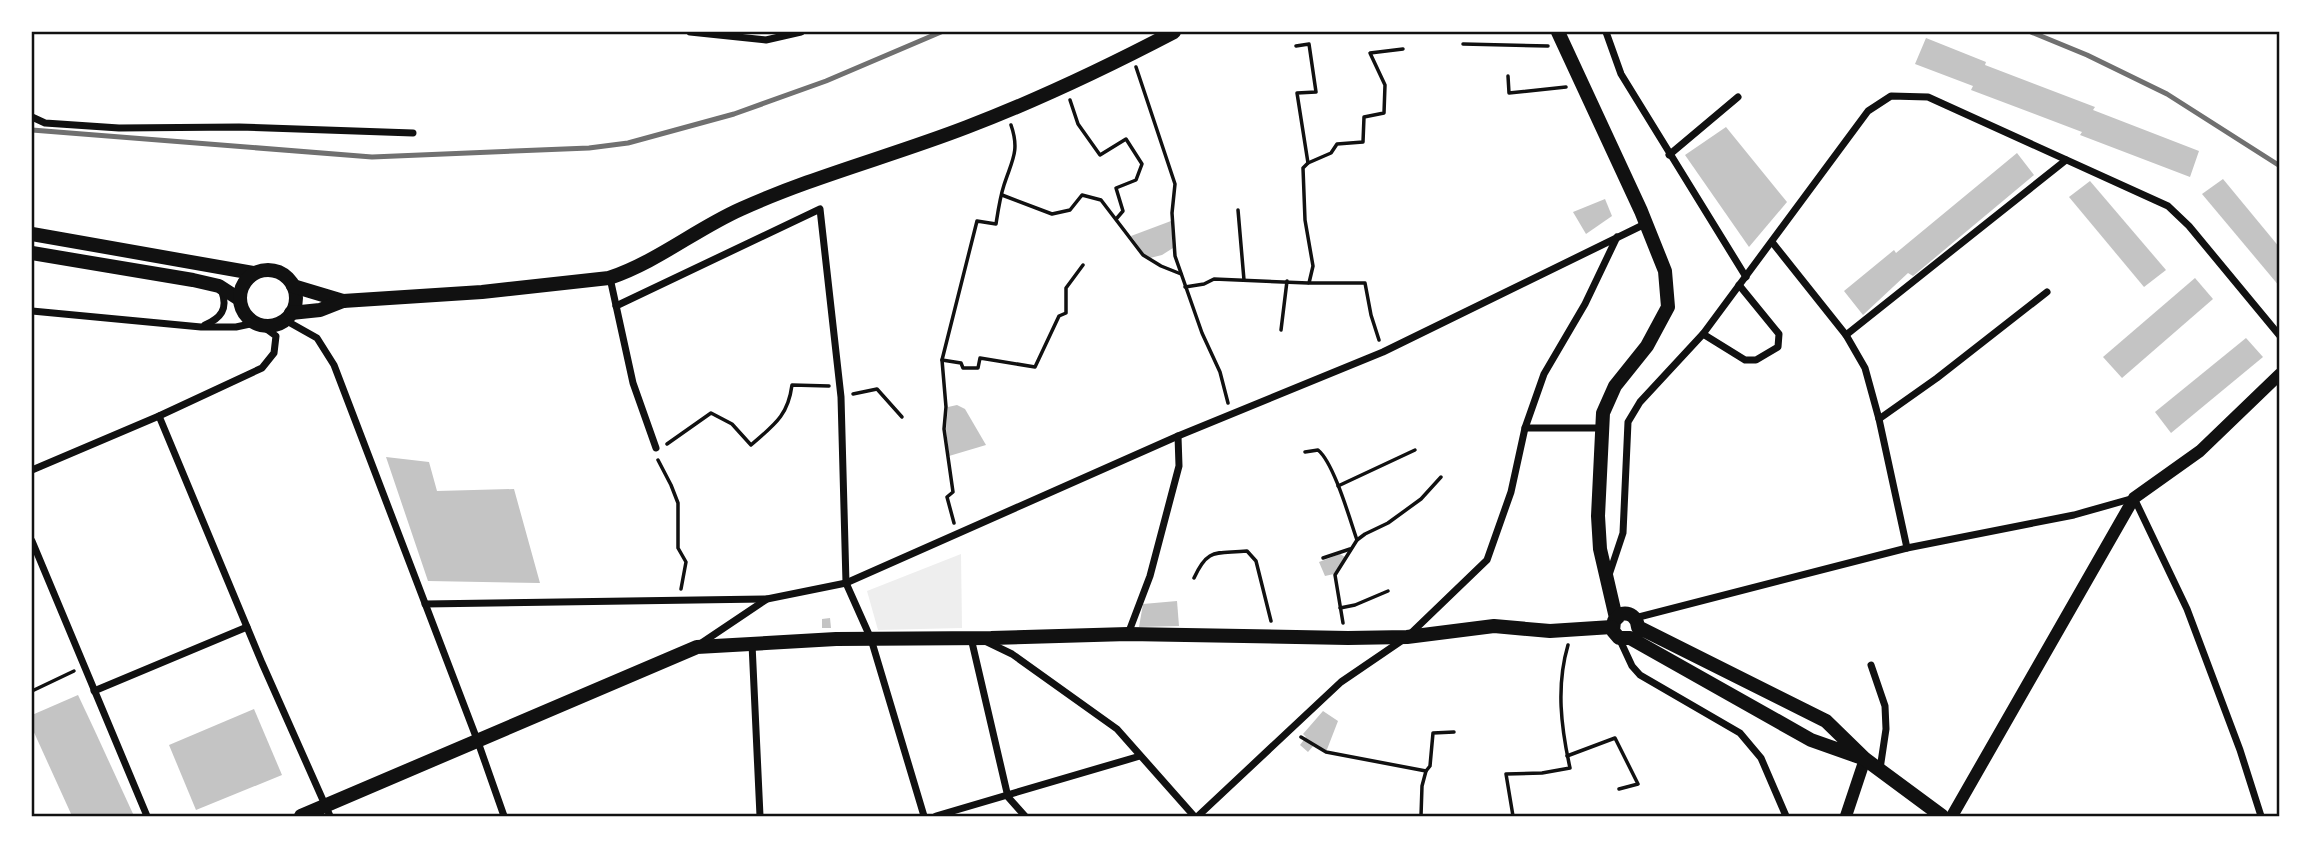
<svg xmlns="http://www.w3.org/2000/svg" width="2311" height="848" font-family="'Open Sans',sans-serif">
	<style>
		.green { fill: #eee }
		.building { fill: #c4c4c4 }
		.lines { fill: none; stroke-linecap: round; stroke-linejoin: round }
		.path { stroke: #111; stroke-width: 3.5 }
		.minor { stroke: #111; stroke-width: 7 }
		.secondary { stroke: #111; stroke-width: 12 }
		.primary { stroke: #111; stroke-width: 14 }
		.rail { stroke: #707070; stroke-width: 5 }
		.neatline { fill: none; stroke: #111; stroke-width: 2.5 }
	</style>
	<rect width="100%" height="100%" fill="#fff"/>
	<polygon class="green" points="961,554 962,628 878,630 867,591"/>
	<g class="building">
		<polygon points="1926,38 1986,62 1985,65 2095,107 2093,110 2199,151 2190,177 2080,135 2082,132 1971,90 1973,86 1915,64"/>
		<polygon points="1726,127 1787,202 1749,247 1685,155"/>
		<polygon points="2017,153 2034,175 1913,276 1908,273 1863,315 1844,291 1894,250 1896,253"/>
		<polygon points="2223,179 2280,248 2280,287 2202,194"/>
		<polygon points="2090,181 2166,270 2144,287 2069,197"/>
		<polygon points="1605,199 1612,216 1586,234 1573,212"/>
		<polygon points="1171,221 1173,248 1162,255 1150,258 1144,254 1131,236"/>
		<polygon points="2195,278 2213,299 2122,378 2103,357"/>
		<polygon points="2246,338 2263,357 2171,433 2155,412"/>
		<polygon points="957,405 965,409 986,445 949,456 946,429 948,407"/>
		<polygon points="386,457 429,462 437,491 514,489 540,583 428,581"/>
		<polygon points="1340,554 1345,557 1334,574 1325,576 1319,562"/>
		<polygon points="1177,601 1179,626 1139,627 1143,604"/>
		<polygon points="830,618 831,628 822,628 822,619"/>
		<polygon points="78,695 94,729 134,816 72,816 32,728 32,715"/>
		<polygon points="254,709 282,775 196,810 169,745"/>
		<polygon points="1323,711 1338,721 1326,752 1314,745 1308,752 1300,745 1306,737 1303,734"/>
	</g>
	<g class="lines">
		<g class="path">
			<polyline points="1463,44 1548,46"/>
			<polyline points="1296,46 1309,44 1316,92 1297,93 1308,163 1303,168 1305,220 1313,266 1309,283 1365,283 1371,315 1379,340"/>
			<polyline points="1136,67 1175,184 1172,213 1175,256 1202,333 1220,372 1228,403"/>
			<polyline points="1508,76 1509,93 1566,87"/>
			<polyline points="1070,100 1078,124 1100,155 1126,139 1142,164 1136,180 1116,188 1123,211 1117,218"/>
			<polyline points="1308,163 1331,153 1337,144 1363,142 1364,117 1384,113 1385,85 1370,53 1403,49"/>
			<polyline points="1002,195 1052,214 1070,210 1082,195 1101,200 1143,255 1161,266 1181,274"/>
			<polyline points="1238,210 1244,280"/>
			<polyline points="1185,287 1204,284 1214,279 1308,283"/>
			<polyline points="1281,330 1287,281"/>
			<polyline points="942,360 961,363 963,368 978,368 980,358 1035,367 1059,316 1066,313 1066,288 1083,265"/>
			<polyline points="853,394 877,389 902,417"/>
			<path d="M667 444 711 413 732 424 751 445C774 425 788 416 792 385L829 386"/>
			<path d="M1305 452 1318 450C1334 463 1350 520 1357 540"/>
			<polyline points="658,460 671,485 678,503 678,548 686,562 681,589"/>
			<polyline points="1338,486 1415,450"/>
			<path d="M954 523 947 497 953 492 944 429 946 407 942 360 977 221 996 224C998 211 1000 197 1004 185 1012 160 1020 151 1011 125"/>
			<polyline points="1323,558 1350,549"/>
			<path d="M1194 578C1208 547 1216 554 1247 551L1256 561 1271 621"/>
			<polyline points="1340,608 1355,605 1388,591"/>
			<polyline points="1343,623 1335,575 1357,540 1365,534 1388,523 1421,499 1441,477"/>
			<polyline points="32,691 74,671"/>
			<polyline points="1301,737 1326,752 1426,771 1422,786 1421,816"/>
			<polyline points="1567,756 1615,738 1638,784 1619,789"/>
			<polyline points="1426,771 1430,766 1433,733 1454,732"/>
			<path d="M1513 816 1506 774 1542 773 1570 768C1561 727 1556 686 1568 645"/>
		</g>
		<g class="minor">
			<polyline points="690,32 766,40 801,32"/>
			<polyline points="1606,32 1621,74 1746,277"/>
			<polyline points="32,117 45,123 119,128 239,127 413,133"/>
			<polyline points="1669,155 1738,97"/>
			<polyline points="1772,242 1846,335 1865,368 1879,419 1907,548"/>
			<polyline points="610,278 633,383 656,448"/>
			<polyline points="616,306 820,209 841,397 846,583 871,639 924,816"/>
			<polyline points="32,311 201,327 236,327 250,324 250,320"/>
			<polyline points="285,320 317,338 334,365 478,742 504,816"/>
			<path d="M205 325C221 318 228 309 222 292"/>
			<polyline points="1703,334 1745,360 1756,360 1778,347 1779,334 1739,285"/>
			<polyline points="1846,335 2066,160"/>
			<polyline points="159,416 262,663 330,816"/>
			<polyline points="1879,419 1937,378 2047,292"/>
			<polyline points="1525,428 1602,428"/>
			<polyline points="32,470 159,416 262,368 274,353 276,336 261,325"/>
			<polyline points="32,541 147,816"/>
			<polyline points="1609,575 1623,533 1628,422 1640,402 1703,334 1868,111 1891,96 1928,97 2168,206 2189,226 2280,336"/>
			<polyline points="425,604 767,599"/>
			<polyline points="1635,618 1907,548 2074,515 2134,498 2187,609 2240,750 2261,816"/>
			<polyline points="1128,634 1150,576 1179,466 1178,436"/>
			<polyline points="971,638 1008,797 1025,816"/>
			<polyline points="1619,638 1632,666 1640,675 1740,733 1761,758 1786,816"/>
			<polyline points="985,641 1012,654 1117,729 1194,816"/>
			<polyline points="700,644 767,599 846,583 1178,436 1383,352 1645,224"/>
			<polyline points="752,644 760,816"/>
			<polyline points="1871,665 1885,706 1886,729 1880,769"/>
			<polyline points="94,691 247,627"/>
			<polyline points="936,816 1140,756"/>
			<polyline points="1198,816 1341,682 1407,637 1487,560 1511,492 1525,428 1544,374 1585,304 1617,237"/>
		</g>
		<g class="secondary">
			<polyline points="1846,816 1865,759"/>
			<polyline points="1952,816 2134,498 2200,451 2280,374"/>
		</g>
		<g class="primary">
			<polyline points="1558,32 1641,211 1665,271 1668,307 1647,346 1615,386 1603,413 1598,516 1600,549 1616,618"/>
			<polyline points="32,234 253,273"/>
			<polyline points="32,253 193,280 219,286 239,299"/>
			<circle cx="268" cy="298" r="28"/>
			<polyline points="293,286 343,301"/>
			<path d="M291 313 320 310 343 301 482 292 609 278C657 262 696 229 741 209 814 176 892 156 967 127 1038 100 1107 67 1174 32"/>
			<path d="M1865 759 1811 740 1630 638H1619L1613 631 1614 621 1621 614C1630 612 1637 617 1638 627L1826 721 1865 759 1942 816"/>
			<polyline points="301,816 697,647 836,639 991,638 1128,634 1348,638 1407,637 1494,626 1550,631 1612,627"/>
		</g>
		<g class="rail">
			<polyline points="2031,32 2087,55 2167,94 2280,166"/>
			<polyline points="32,130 372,157 589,148 628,143 734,114 826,81 941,32"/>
		</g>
	</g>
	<rect width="2311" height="848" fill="none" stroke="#ffffff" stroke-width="66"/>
	<rect x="33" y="33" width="2245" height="782" class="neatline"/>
</svg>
